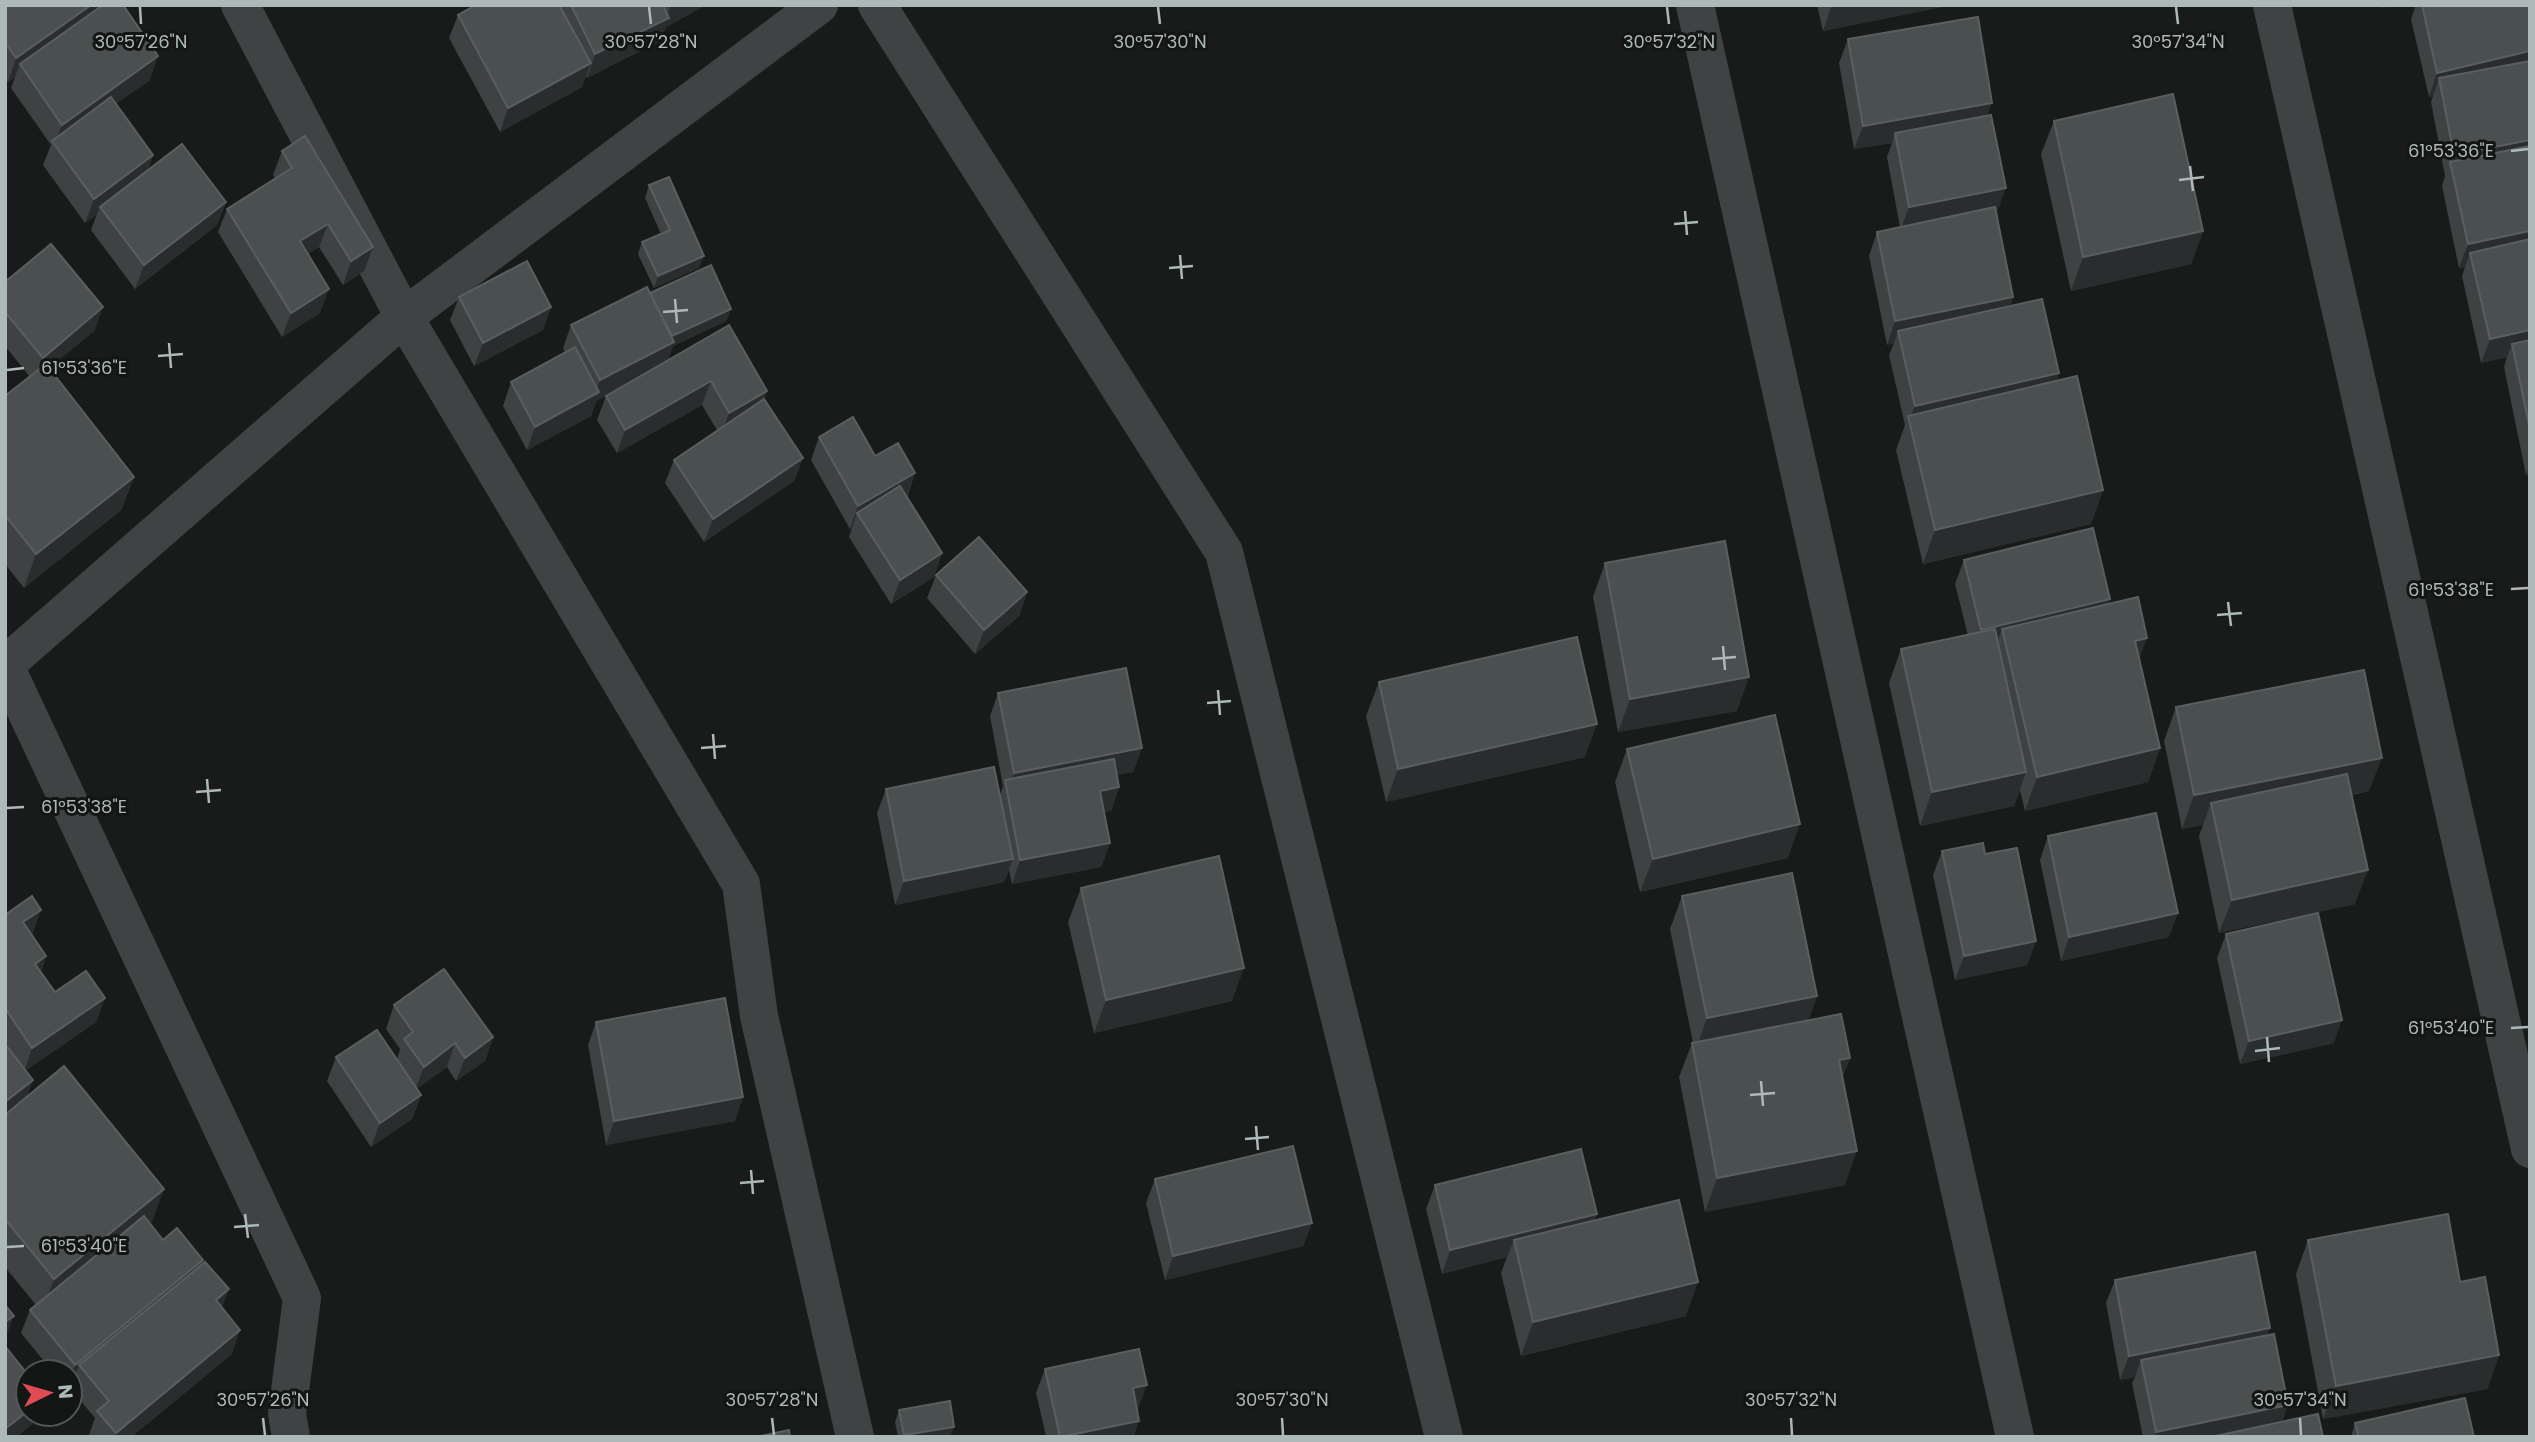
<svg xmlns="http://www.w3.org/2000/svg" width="2535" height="1442" font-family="Poppins,sans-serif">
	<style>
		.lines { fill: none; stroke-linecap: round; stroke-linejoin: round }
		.minor { stroke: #3f4344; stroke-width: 38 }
		.wall { fill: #3e4242 }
		.shaded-wall { fill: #2a2d2d }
		.building { fill: #4a4f4f; stroke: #595f5f; stroke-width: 2 }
		.ticks { fill: none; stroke: #acb9b8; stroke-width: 2.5 }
		.ticks-label { font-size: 18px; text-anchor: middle; fill: #acb9b8; stroke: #141515; stroke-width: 6; stroke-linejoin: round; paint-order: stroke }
	</style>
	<rect width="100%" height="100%" fill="#191a1a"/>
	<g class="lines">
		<g class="minor">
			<polyline points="240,5 404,317 741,884 759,1016 855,1437"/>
			<polyline points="877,5 1224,552 1444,1437"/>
			<polyline points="1695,5 2015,1437"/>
			<polyline points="2272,5 2530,1149"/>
			<polyline points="5,665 404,317 819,5"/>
			<polyline points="5,666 302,1298 287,1414 291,1437"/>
		</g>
	</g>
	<g class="wall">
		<polygon points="5,5 150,80 115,104 153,155 148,170 226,202 217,225 135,289 91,230 97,214 85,223 43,165 51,145 11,88 15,77 8,82 5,78"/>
		<polygon points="476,5 706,5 666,27 660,41 587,78 586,76 582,87 500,132 449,38 458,15"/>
		<polygon points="1817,5 1952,5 1823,31"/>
		<polygon points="2416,5 2530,5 2530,474 2526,475 2504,367 2507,357 2481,363 2462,276 2465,267 2459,268 2442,186 2445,176 2431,102 2433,96 2429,97 2411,19"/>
		<polygon points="1848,39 1987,115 1996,212 2013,297 2010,306 2056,381 2103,490 2091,524 1923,564 1896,450 1905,425 1889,355 1894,343 1887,345 1869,256 1877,232 1900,227 1887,157 1892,143 1854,149 1839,63"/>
		<polygon points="2054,121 2203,231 2191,264 2071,291 2041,154"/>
		<polygon points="282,151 373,247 364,271 343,285 319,247 308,254 320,313 282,337 218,232 227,209 275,178 273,175"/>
		<polygon points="649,185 699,268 654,288 638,254 642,242 661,234 645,198"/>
		<polygon points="5,282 95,330 49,368 134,477 121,510 24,588 5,564 5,396 30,377 5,346"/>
		<polygon points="650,293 731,309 726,321 673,346 668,360 767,391 764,399 803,458 794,481 704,542 665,483 674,460 717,430 702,405 617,453 597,420 606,396 596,401 591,416 527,450 503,406 511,382 565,353 563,348 571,325"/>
		<polygon points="459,297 551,307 543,330 474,366 450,320"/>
		<polygon points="819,437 875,456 915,473 907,497 942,553 934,577 891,604 849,537 852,528 850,529 811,460"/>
		<polygon points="1964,560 2108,604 2139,661 2160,748 2148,782 2025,811 2020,790 2014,806 1920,826 1889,683 1901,649 1968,635 1955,584"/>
		<polygon points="1605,563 1737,711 1618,732 1593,597"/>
		<polygon points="936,575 1027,592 1019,616 975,654 927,598"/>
		<polygon points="1379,682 1585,757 1386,802 1366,716"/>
		<polygon points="998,693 1142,748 1133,772 1117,775 1119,787 1111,811 1104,812 1110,843 1101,867 1012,884 1009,870 1004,882 895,905 877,813 886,789 1000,795 1003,786 990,716"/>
		<polygon points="2176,707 2369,791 2352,795 2355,904 2219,933 2199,836 2203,825 2182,829 2164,741"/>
		<polygon points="1627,749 1788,858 1640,892 1615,782"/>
		<polygon points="2048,836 2169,937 2061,961 2040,860"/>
		<polygon points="1942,851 1985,854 2036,941 2027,965 1955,980 1933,875"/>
		<polygon points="1081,888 1232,1001 1094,1033 1068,922"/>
		<polygon points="1682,896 1817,996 1808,1021 1850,1058 1842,1078 1845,1185 1705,1212 1679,1077 1692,1043 1693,1043 1670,929"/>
		<polygon points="5,915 33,933 31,934 46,956 41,972 55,992 105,998 96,1022 26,1070 27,1097 164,1189 150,1224 163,1240 203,1260 201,1265 222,1307 232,1354 131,1437 90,1437 89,1435 95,1418 71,1389 73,1383 70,1386 70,1372 53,1372 21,1333 30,1310 36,1305 5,1267"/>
		<polygon points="2226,934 2334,1043 2240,1064 2217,958"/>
		<polygon points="394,1005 493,1037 485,1061 456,1081 447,1067 416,1089 421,1095 412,1119 371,1147 327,1081 336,1057 397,1059 400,1049 386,1029"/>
		<polygon points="596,1022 735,1121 606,1145 588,1045"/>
		<polygon points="1155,1179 1312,1223 1303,1246 1165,1280 1146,1203"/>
		<polygon points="1435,1185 1597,1214 1594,1220 1686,1316 1521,1356 1501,1273 1507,1257 1442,1274 1426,1209"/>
		<polygon points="2308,1240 2460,1282 2499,1355 2487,1389 2323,1419 2296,1274"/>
		<polygon points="2115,1280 2268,1335 2288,1405 2282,1422 2323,1437 2143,1437 2132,1383 2135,1377 2120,1380 2106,1303"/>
		<polygon points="1045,1369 1138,1409 1137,1409 1139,1421 1133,1437 1043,1437 1046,1436 1036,1393"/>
		<polygon points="899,1410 950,1437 898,1437 895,1422"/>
		<polygon points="2355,1423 2474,1437 2351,1437"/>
	</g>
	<g class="shaded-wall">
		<polygon points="91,5 107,5 20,64 15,77 8,82 16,58"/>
		<polygon points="671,5 706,5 666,27 660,41 587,78 595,54 665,20"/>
		<polygon points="1832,5 1952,5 1823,31"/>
		<polygon points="2383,5 2398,5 2381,8"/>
		<polygon points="2530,51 2530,73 2439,78 2433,96 2429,97 2437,73"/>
		<polygon points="158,56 150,80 56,146 54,144 62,125"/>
		<polygon points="591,63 582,87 500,132 508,108"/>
		<polygon points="1992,103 1983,127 1895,133 1892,143 1854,149 1863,126"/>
		<polygon points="2530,140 2530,162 2451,164 2454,155"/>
		<polygon points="153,155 145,179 100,207 97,214 85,223 94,199"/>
		<polygon points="2006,188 1997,212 1900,231 1909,207"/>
		<polygon points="226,202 217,225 135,289 144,265"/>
		<polygon points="328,224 319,247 291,265 300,241"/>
		<polygon points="2203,231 2191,264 2071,291 2083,257"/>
		<polygon points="2530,231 2530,253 2470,253 2465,267 2459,268 2468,244"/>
		<polygon points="373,247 364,271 343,285 351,261"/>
		<polygon points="704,256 699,268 654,288 658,276"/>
		<polygon points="329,289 320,313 282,337 291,313"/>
		<polygon points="2013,297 2005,321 1898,331 1894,343 1887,345 1895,321"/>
		<polygon points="103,307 95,330 34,381 43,358"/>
		<polygon points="551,307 543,330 474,366 483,343"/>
		<polygon points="731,309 726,321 673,346 666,365 596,401 591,416 527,450 535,427 595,394 600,380 671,337"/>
		<polygon points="2530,330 2530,352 2512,344 2507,357 2481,363 2490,339"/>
		<polygon points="2059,373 2051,397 1909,421 1915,406"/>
		<polygon points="711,381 702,405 617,453 625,430"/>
		<polygon points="767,391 758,415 721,437 729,413"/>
		<polygon points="803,458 794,481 704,542 713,519"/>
		<polygon points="2530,464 2530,474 2526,475"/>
		<polygon points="915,473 906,497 857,513 852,528 850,529 858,506"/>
		<polygon points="134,477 121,510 24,588 36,554"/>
		<polygon points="2103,490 2091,524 1923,564 1935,530"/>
		<polygon points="942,553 934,577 891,604 900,580"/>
		<polygon points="1027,592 1019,616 975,654 984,630"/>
		<polygon points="2110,599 2102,623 2002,629 1995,649 1972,654 1981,630"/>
		<polygon points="2147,638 2135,672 2135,641"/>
		<polygon points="1749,677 1737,711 1618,732 1630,699"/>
		<polygon points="1597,724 1585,757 1386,802 1398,769"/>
		<polygon points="1142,748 1133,772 1008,796 1007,791 1014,773"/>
		<polygon points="2160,748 2148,782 2025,811 2037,777"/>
		<polygon points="2382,758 2369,791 2216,822 2211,803 2203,825 2182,829 2194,795"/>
		<polygon points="2026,772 2014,806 1920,826 1932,792"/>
		<polygon points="1119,787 1111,811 1091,815 1100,791"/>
		<polygon points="1800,824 1788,858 1640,892 1653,859"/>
		<polygon points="1110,843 1101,867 1012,884 1020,860"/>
		<polygon points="1013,859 1004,882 895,905 904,881"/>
		<polygon points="2368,870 2355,904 2219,933 2232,900"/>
		<polygon points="41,910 33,933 15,946 23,922"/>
		<polygon points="2178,913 2169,937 2061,961 2069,937"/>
		<polygon points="2036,941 2027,965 1955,980 1964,956"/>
		<polygon points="46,956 38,980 35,964"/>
		<polygon points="1244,968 1232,1001 1094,1033 1106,1000"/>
		<polygon points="1817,996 1805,1030 1695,1052 1707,1018"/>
		<polygon points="105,998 96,1022 24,1072 32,1048"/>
		<polygon points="2342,1020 2334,1043 2240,1064 2249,1041"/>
		<polygon points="493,1037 485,1061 456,1081 465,1058"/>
		<polygon points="455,1043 447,1067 415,1090 424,1067"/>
		<polygon points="1850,1058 1837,1091 1839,1060"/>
		<polygon points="33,1080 21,1114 5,1126 5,1102"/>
		<polygon points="421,1095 412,1119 371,1147 380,1123"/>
		<polygon points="743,1097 735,1121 606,1145 614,1121"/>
		<polygon points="1857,1151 1845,1185 1705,1212 1717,1178"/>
		<polygon points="164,1189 152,1222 42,1313 54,1279"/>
		<polygon points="1597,1214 1588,1237 1514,1240 1507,1257 1442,1274 1450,1250"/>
		<polygon points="1312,1223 1303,1246 1165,1280 1173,1256"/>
		<polygon points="203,1260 194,1283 79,1365 73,1383 70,1386 70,1378 75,1365"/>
		<polygon points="1698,1282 1686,1316 1521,1356 1533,1322"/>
		<polygon points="229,1289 220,1313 216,1300"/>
		<polygon points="14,1316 5,1339 5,1322"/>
		<polygon points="2270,1328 2262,1352 2141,1360 2135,1377 2120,1380 2129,1356"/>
		<polygon points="240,1330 232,1354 131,1437 114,1437 116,1433"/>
		<polygon points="2499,1355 2487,1389 2323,1419 2336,1386"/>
		<polygon points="1147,1385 1138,1409 1124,1411 1133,1388"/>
		<polygon points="2288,1405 2279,1429 2240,1437 2154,1437 2156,1432"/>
		<polygon points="28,1411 28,1414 39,1414 37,1420 17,1437 5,1437 5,1429"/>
		<polygon points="1139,1421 1133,1437 1064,1437"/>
		<polygon points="954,1427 950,1437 904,1437 904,1435"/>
	</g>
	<g class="building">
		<polygon points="5,5 91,5 16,58 5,42"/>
		<polygon points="103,5 123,5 158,56 62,125 20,64"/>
		<polygon points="476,5 559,5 591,63 508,108 458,15"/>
		<polygon points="571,5 663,5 669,18 595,54"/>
		<polygon points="2422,5 2530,5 2530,51 2437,73"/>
		<polygon points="1978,17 1992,103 1863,126 1848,39"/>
		<polygon points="2530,61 2530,140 2454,155 2439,78"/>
		<polygon points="2173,94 2203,231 2083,257 2054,121"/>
		<polygon points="111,97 153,155 94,199 52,141"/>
		<polygon points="1991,115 2006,188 1909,207 1895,133"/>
		<polygon points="305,136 373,247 351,261 328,224 300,241 329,289 291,313 227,209 292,168 282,151"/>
		<polygon points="182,144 226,202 144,265 100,207"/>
		<polygon points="2530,146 2530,231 2468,244 2450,162"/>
		<polygon points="669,177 704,256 658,276 642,242 670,230 649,185"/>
		<polygon points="1995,207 2013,297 1895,321 1877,232"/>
		<polygon points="2530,239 2530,330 2490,339 2470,253"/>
		<polygon points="51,244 103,307 43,358 5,312 5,282"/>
		<polygon points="527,261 551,307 483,343 459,297"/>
		<polygon points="711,265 731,309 672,336 650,293"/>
		<polygon points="647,287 674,342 600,380 571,325"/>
		<polygon points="2042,299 2059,373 1915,406 1898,331"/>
		<polygon points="729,325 767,391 729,413 711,381 625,430 606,396"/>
		<polygon points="2530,340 2530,429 2512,344"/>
		<polygon points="575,347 599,392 535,427 511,382"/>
		<polygon points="46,364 134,477 36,554 5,515 5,396"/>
		<polygon points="2077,376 2103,490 1935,530 1908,416"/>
		<polygon points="764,399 803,458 713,519 674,460"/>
		<polygon points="853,417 875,456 898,443 915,473 858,506 819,437"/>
		<polygon points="900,486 942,553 900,580 857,513"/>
		<polygon points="2093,528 2110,599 1981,630 1964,560"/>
		<polygon points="979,537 1027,592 984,630 936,575"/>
		<polygon points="1725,541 1749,677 1630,699 1605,563"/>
		<polygon points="2138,597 2147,638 2135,641 2160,748 2037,777 2002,629"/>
		<polygon points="1995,629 2026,772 1932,792 1901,649"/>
		<polygon points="1577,637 1597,724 1398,769 1379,682"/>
		<polygon points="1126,668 1142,748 1014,773 998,693"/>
		<polygon points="2364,670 2382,758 2194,795 2176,707"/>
		<polygon points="1775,715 1800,824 1653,859 1627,749"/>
		<polygon points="1114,759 1119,787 1100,791 1110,843 1020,860 1005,780"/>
		<polygon points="994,767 1013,859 904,881 886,789"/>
		<polygon points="2347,774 2368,870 2232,900 2211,803"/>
		<polygon points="2156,813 2178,913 2069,937 2048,836"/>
		<polygon points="1983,843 1985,854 2017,848 2036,941 1964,956 1942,851"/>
		<polygon points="1219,856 1244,968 1106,1000 1081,888"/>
		<polygon points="1792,873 1817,996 1707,1018 1682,896"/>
		<polygon points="32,896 41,910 23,922 46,956 35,964 55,992 86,971 105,998 32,1048 5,1008 5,915"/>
		<polygon points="2318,913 2342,1020 2249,1041 2226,934"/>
		<polygon points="444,969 493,1037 465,1058 455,1043 424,1067 404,1039 413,1032 394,1005"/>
		<polygon points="725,998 743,1097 614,1121 596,1022"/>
		<polygon points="1841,1014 1850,1058 1839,1060 1857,1151 1717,1178 1692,1043"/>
		<polygon points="377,1030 421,1095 380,1123 336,1057"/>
		<polygon points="5,1044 33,1080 5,1102"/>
		<polygon points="64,1066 164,1189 54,1279 5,1219 5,1115"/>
		<polygon points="1293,1146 1312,1223 1173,1256 1155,1179"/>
		<polygon points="1581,1149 1597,1214 1450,1250 1435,1185"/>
		<polygon points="1679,1200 1698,1282 1533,1322 1514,1240"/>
		<polygon points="2448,1214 2460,1282 2485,1277 2499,1355 2336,1386 2308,1240"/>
		<polygon points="144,1216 163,1240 177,1228 203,1260 75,1365 30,1310"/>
		<polygon points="2255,1252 2270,1328 2129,1356 2115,1280"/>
		<polygon points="205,1262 229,1289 216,1300 240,1330 116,1433 97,1411 109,1401 79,1365"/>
		<polygon points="5,1305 14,1316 5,1322"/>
		<polygon points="2274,1334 2288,1405 2156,1432 2141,1360"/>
		<polygon points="5,1346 28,1375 28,1411 5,1429"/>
		<polygon points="1139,1349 1147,1385 1133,1388 1139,1421 1060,1437 1045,1369"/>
		<polygon points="2465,1398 2474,1437 2359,1437 2355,1423"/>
		<polygon points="950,1401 954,1427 904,1435 899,1410"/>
		<polygon points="2318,1414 2323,1437 2211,1437"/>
		<polygon points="789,1430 790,1437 756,1437"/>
	</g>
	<path class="ticks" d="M140 7 141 24M649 7 651 24M1158 7 1160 24M1667 7 1669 24M2176 7 2178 24M2511 151 2528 149M2190 166 2193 191M2179 180 2204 177M1685 211 1687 235M1674 224 1698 222M1180 255 1182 279M1169 268 1193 266M675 299 677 323M663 312 688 310M169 343 171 368M158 356 183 354M7 370 24 368M2511 589 2528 588M2228 602 2231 626M2217 615 2242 613M1723 646 1725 670M1712 659 1736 657M1218 690 1220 715M1207 703 1231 701M713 734 715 759M701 748 726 746M207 779 209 803M196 792 221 790M7 808 24 807M2511 1028 2528 1027M2267 1037 2269 1062M2255 1051 2280 1048M1761 1081 1763 1106M1750 1095 1775 1093M1256 1126 1258 1150M1245 1139 1269 1137M751 1170 753 1194M740 1183 764 1181M245 1214 248 1238M234 1227 259 1225M7 1247 24 1246M263 1418 265 1435M772 1418 774 1435M1282 1418 1283 1435M1791 1418 1792 1435M2300 1418 2301 1435"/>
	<g class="ticks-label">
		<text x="141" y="48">30°57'26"N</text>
		<text x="651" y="48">30°57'28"N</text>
		<text x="1160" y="48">30°57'30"N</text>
		<text x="1669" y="48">30°57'32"N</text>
		<text x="2178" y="48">30°57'34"N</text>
		<text x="2451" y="157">61°53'36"E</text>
		<text x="84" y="374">61°53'36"E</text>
		<text x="2451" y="596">61°53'38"E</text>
		<text x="84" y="813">61°53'38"E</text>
		<text x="2451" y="1034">61°53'40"E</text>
		<text x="84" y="1252">61°53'40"E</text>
		<text x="263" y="1406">30°57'26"N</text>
		<text x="772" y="1406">30°57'28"N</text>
		<text x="1282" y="1406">30°57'30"N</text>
		<text x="1791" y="1406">30°57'32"N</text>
		<text x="2300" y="1406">30°57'34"N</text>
	</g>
	<rect width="2535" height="1442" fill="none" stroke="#acb9b8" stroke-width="14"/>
	<g transform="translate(49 1393) rotate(85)"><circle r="33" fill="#141515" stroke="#515756" stroke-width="2"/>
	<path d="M0-5L12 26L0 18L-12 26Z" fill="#e04b56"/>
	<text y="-10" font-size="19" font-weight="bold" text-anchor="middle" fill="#acb9b8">N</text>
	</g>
</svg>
